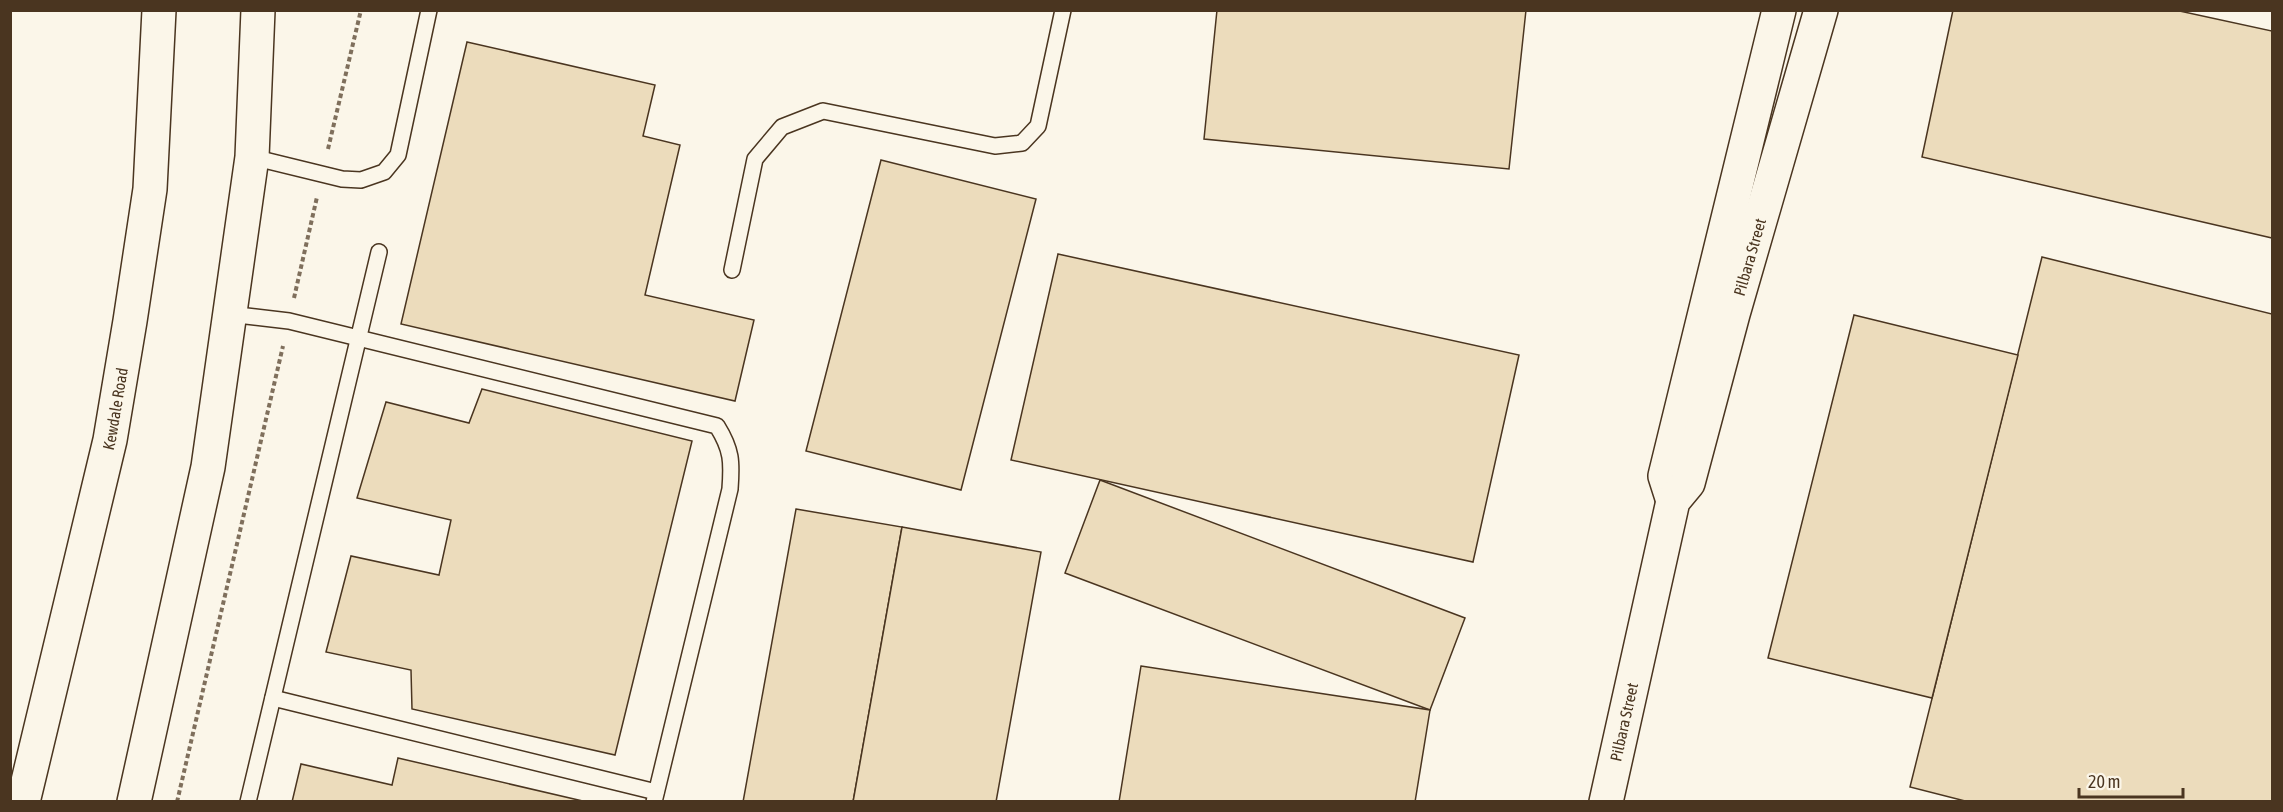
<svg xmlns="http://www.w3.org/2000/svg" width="2283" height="812" font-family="'Asap Condensed',sans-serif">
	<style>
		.building { fill: #ecdcbc; stroke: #4a3520; stroke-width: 1.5 }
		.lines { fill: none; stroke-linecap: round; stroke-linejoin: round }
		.lane-casing { stroke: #4a3520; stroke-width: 18 }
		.secondary-casing { stroke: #4a3520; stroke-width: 36 }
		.primary-casing { stroke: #4a3520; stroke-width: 36 }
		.path { stroke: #7f6f5c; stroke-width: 4; stroke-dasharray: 4.5 3; stroke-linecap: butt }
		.lane { stroke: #fbf6e9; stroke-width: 15 }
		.secondary { stroke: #fbf6e9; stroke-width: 33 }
		.primary { stroke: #fbf6e9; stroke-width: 33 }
		.labels { text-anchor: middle; stroke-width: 4.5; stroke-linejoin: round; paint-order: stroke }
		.street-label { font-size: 16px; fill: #4a3520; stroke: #fbf6e9 }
	</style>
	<rect width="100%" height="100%" fill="#fbf6e9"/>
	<g class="building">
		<polygon points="1217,10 1526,10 1509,169 1204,139"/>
		<polygon points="1953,10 2175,10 2272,31 2272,238 1922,157"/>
		<polygon points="467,42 655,85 643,136 680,145 645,295 754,320 735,401 401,324"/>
		<polygon points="881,160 1036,199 961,490 806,451"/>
		<polygon points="1058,254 1519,355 1473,562 1011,460"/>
		<polygon points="2042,257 2272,314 2272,802 1969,802 1910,787"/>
		<polygon points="1854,315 2018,355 1932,698 1768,658"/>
		<polygon points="482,389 692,441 615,755 412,709 411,670 326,652 351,556 439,575 451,520 357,498 386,402 469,423"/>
		<polygon points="1100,480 1465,618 1430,710 1065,573"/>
		<polygon points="796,509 902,527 853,802 743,802"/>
		<polygon points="902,527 1041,552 996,802 853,802"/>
		<polygon points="1141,666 1430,710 1415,802 1119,802"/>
		<polygon points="398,758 587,802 292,802 301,764 392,785"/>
	</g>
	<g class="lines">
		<defs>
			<g id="lane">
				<polyline points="252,157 342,179 361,180 384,172 398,155 429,10"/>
				<polyline points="732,270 755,159 782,127 823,111 995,146 1022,143 1038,126 1063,10"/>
				<path d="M229 314 289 321 717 426C732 450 732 462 730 489L654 802"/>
				<polyline points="273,698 656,792"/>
				<polyline points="248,802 379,252"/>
			</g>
			<g id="secondary">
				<polyline points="1673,501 1665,476 1779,10"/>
				<path id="s1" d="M1606 802 1673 501 1688 483 1733 314 1821 10"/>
			</g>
			<g id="primary">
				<path id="s2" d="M23 802 110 440 130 321 150 189 159 10"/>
				<polyline points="134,802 208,467 252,157 258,10"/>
			</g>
		</defs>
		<use href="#lane" class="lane-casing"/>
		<use href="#secondary" class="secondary-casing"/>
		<use href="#primary" class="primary-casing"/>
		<g class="path">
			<polyline points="328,149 361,10"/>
			<polyline points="294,298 317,197"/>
			<polyline points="177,802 283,346"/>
		</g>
		<use href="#lane" class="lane"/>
		<use href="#secondary" class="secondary"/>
		<use href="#primary" class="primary"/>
	</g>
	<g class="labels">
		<g class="street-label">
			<text dy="6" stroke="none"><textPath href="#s1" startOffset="566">Pilbara Street</textPath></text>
			<text dy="6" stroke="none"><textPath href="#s2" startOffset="404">Kewdale Road</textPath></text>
			<text dy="6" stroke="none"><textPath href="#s1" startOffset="82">Pilbara Street</textPath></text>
		</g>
	</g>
	<rect width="2283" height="812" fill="none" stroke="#4a3520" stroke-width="24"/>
	<path d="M2079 788v9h104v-9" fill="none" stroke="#4a3520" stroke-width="3"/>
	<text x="2088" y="788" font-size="18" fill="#4a3520" stroke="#fbf6e9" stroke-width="4.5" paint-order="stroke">20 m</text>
</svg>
